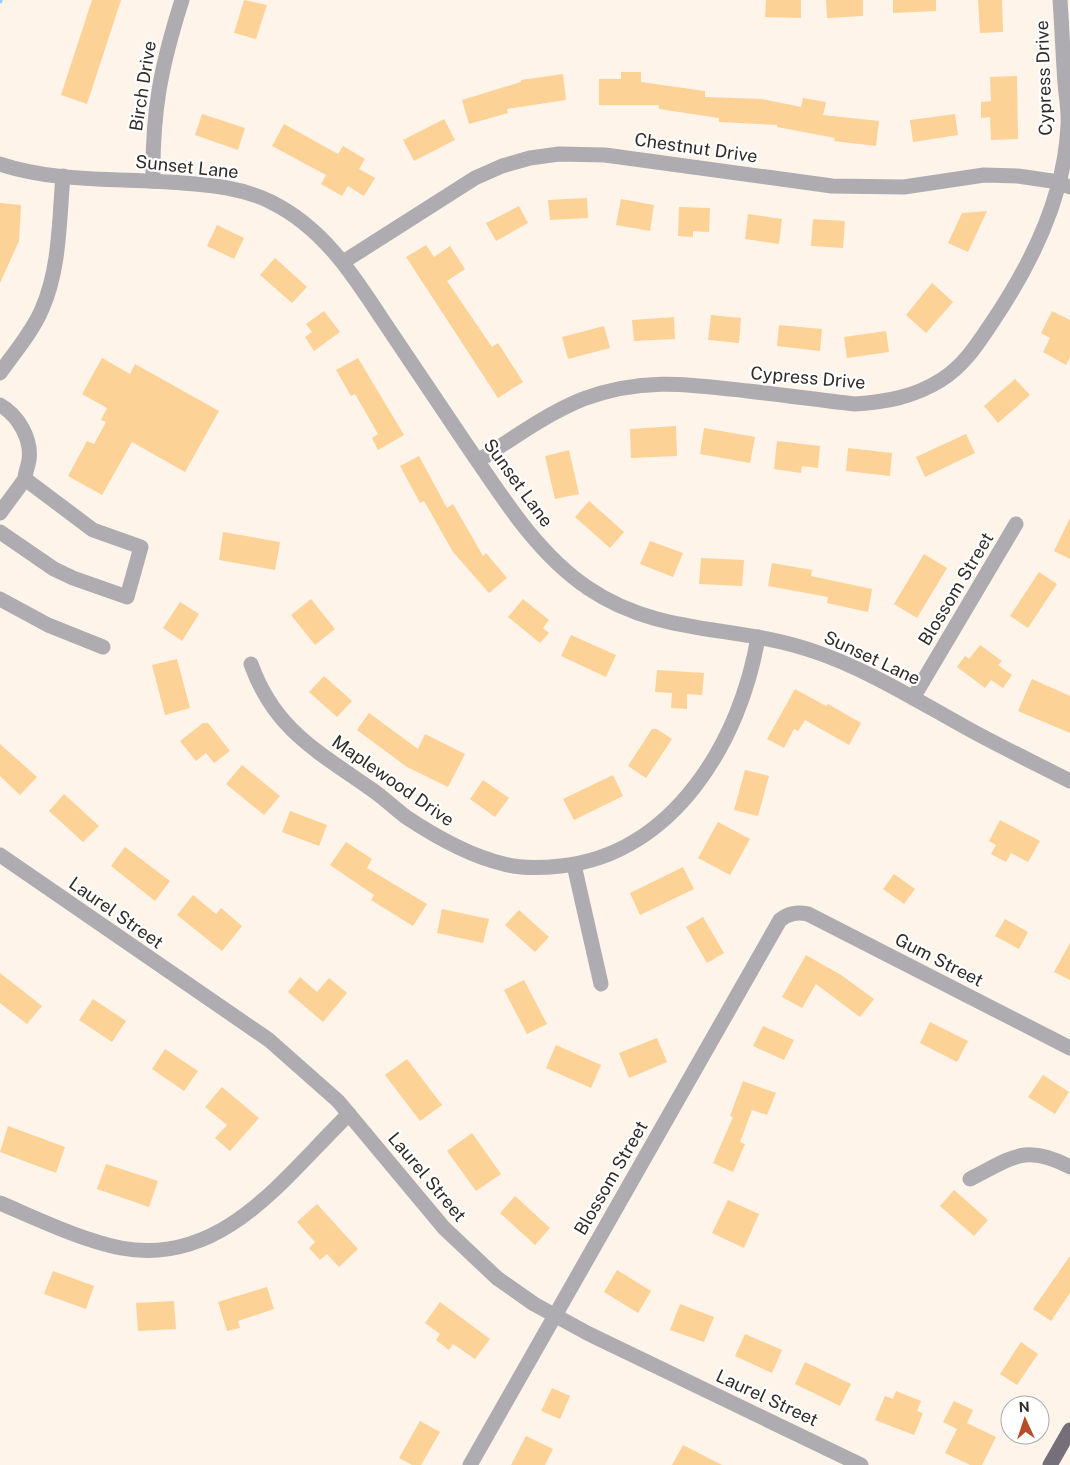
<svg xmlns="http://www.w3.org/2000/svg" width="1070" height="1465" font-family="'Public Sans',sans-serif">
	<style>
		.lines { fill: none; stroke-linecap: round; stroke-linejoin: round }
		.stream { stroke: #90d4fc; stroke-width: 5 }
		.building { fill: #fdd297 }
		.minor { stroke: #afacb1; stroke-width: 15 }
		.major { stroke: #746f78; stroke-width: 15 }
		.labels { text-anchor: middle; stroke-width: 4.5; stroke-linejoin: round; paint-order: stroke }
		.street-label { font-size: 18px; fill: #302c28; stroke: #fff }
	</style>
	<rect width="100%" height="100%" fill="#fef4ea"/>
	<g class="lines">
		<polyline class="stream" points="0,1 0,0"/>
	</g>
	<g class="building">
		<polygon points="92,0 121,0 87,104 61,95"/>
		<polygon points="244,0 267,5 256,39 234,33"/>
		<polygon points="766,0 801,0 801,18 765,17"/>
		<polygon points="826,0 863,0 863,16 827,18"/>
		<polygon points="893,0 936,0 936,11 893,13"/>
		<polygon points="978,0 1002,0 1003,32 980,33"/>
		<polygon points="621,72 641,72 641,82 705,91 705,97 762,99 801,107 803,98 826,102 823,115 879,121 876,146 834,141 835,138 777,127 777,125 719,122 719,118 659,109 659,105 599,105 599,79 621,79"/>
		<polygon points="563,74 566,100 507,109 508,113 469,124 462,100 521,82 521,80"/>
		<polygon points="1017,76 1018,139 991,140 990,117 981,118 981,102 991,101 990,77"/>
		<polygon points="202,114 245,128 238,150 195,135"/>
		<polygon points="955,114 958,135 913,142 910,120"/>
		<polygon points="444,119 455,140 414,161 403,140"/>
		<polygon points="284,124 338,154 343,146 365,159 359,169 375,178 364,196 348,186 342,196 321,184 326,175 272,146"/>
		<polygon points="587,198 588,218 550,220 548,200"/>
		<polygon points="621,199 654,205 650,231 616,225"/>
		<polygon points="0,203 21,205 19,241 0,283"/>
		<polygon points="519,206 528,223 496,241 486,223"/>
		<polygon points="679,207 710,208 709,232 693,231 693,237 678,236"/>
		<polygon points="987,211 968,252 948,243 962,213"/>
		<polygon points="748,214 782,219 779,244 745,239"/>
		<polygon points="813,219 845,221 843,248 811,246"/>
		<polygon points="217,225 244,238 234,259 207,246"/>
		<polygon points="426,245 434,257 450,246 465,269 447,281 492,347 498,343 523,382 498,398 406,257"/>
		<polygon points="275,258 307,287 292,303 260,275"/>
		<polygon points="932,283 953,302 926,333 906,315"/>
		<polygon points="324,311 340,332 314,351 305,337 312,332 306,324"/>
		<polygon points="1052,311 1070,320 1070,357 1066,365 1043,352 1050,338 1041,333"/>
		<polygon points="711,315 741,318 739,343 708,340"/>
		<polygon points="674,317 675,339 634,341 632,320"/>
		<polygon points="779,325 822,329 820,351 777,346"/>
		<polygon points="604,326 610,348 568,359 562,337"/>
		<polygon points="886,331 889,352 847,358 844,337"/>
		<polygon points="102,358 130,374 135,364 219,411 185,472 132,442 102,495 68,476 87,441 94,444 106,422 101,420 107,408 82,394"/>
		<polygon points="358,358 404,435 378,450 372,438 378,434 355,394 351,396 336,370"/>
		<polygon points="1015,379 1030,395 998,423 984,406"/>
		<polygon points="676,426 677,456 631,458 630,429"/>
		<polygon points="704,428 755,437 750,463 700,454"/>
		<polygon points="966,434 975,453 925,477 916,457"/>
		<polygon points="777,441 820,446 818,468 802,466 801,473 774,469"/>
		<polygon points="848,448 892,453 890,476 846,471"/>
		<polygon points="569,450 579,494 555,499 545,456"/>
		<polygon points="419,456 447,508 453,504 483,556 486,553 507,578 489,593 453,552 424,501 420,503 400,466"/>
		<polygon points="589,501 624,532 610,548 575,517"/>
		<polygon points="1070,518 1070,559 1054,551"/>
		<polygon points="223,532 280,542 275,570 219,560"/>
		<polygon points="650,541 683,553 673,577 640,564"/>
		<polygon points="924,554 947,568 917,618 894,604"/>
		<polygon points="701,558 744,560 742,586 699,584"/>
		<polygon points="772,563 812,570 811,576 872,589 868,612 827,603 828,597 768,586"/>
		<polygon points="1039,572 1057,584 1028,628 1010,616"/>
		<polygon points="311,599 335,629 315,645 291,615"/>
		<polygon points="523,599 549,620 543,628 549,633 540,643 508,617"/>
		<polygon points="180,602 199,614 182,641 163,628"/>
		<polygon points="571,635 616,655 606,677 561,656"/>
		<polygon points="980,645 1002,661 998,665 1012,675 1003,688 991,680 985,688 957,667 965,656 969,659"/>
		<polygon points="177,659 190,708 165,715 152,665"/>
		<polygon points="657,670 704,673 702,695 687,694 687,709 671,708 672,693 655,692"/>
		<polygon points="324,676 352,701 337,717 309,692"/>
		<polygon points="1032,679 1070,696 1070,733 1018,711"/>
		<polygon points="795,689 826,706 828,704 861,723 849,745 805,720 798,731 794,729 784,748 767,739"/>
		<polygon points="369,713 418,749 425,734 465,754 448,787 407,767 357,730"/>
		<polygon points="203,723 208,723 230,751 214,763 206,753 196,761 180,741"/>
		<polygon points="652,729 657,729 672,739 646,778 628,766"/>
		<polygon points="0,744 37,777 20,795 0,776"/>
		<polygon points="242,765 280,796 264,815 226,784"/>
		<polygon points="745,770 769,776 758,816 734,810"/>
		<polygon points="613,775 623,796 574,820 563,799"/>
		<polygon points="483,780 509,798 495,817 470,799"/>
		<polygon points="64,794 99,826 83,842 49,811"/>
		<polygon points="290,811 327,825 319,846 282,832"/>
		<polygon points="1000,820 1040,841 1028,862 1011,853 1006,862 991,854 996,845 989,841"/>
		<polygon points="718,822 750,839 730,875 698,858"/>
		<polygon points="346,842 372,859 367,868 427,904 413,926 371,900 374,895 330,865"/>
		<polygon points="125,847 170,881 155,901 111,866"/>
		<polygon points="683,867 694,889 640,915 630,893"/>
		<polygon points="894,874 915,889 904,904 883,889"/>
		<polygon points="193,895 216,914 221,908 242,926 222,951 177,915"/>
		<polygon points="442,909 489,919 483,943 437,933"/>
		<polygon points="519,910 549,937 535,952 505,925"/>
		<polygon points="703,917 724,953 707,963 686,927"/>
		<polygon points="1005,919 1028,932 1019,949 995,936"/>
		<polygon points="1070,943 1070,980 1054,972"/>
		<polygon points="806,955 841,975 874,999 860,1017 816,984 802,1008 782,997"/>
		<polygon points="0,973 42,1006 27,1024 0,1003"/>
		<polygon points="300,977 317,992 329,978 347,993 323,1022 288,992"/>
		<polygon points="524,980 547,1024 527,1034 504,990"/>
		<polygon points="93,999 126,1021 112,1042 79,1020"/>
		<polygon points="930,1022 968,1041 957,1062 920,1043"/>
		<polygon points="763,1026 794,1040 784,1060 753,1046"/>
		<polygon points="657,1038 667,1062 629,1078 619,1053"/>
		<polygon points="556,1045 601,1065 591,1088 546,1068"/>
		<polygon points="165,1049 198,1071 184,1091 152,1069"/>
		<polygon points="407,1059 442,1105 420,1121 385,1075"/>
		<polygon points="1043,1075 1069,1092 1055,1114 1028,1097"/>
		<polygon points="743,1081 776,1093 767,1115 752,1110 740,1142 745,1144 733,1172 713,1163 733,1117 730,1116"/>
		<polygon points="222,1087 259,1118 230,1151 215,1138 227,1125 205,1107"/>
		<polygon points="8,1126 65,1147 56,1173 0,1152"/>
		<polygon points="472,1133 501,1174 476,1191 447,1151"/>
		<polygon points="106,1164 158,1181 149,1207 97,1189"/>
		<polygon points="954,1190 988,1220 974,1236 940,1206"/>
		<polygon points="515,1196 550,1228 535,1245 500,1213"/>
		<polygon points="728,1200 759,1214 744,1248 712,1233"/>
		<polygon points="317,1204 358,1249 339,1267 327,1254 320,1260 309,1248 315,1242 297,1222"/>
		<polygon points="1070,1256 1070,1293 1051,1321 1033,1309"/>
		<polygon points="617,1270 651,1291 638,1313 604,1292"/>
		<polygon points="53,1271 94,1286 86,1309 44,1294"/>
		<polygon points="267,1287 274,1309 238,1321 240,1328 227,1331 218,1302"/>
		<polygon points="174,1301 176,1329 138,1331 136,1303"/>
		<polygon points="440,1302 490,1339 475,1359 453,1344 449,1350 436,1340 440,1334 425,1323"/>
		<polygon points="680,1304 714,1317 704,1342 670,1330"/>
		<polygon points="745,1334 782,1350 772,1373 735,1356"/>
		<polygon points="1021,1342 1038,1354 1017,1385 1000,1374"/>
		<polygon points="805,1362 851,1384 840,1406 795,1384"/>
		<polygon points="552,1388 570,1396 560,1419 541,1411"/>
		<polygon points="896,1391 921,1401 917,1411 923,1413 914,1435 875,1420 885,1396 893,1399"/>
		<polygon points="954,1401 973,1410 967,1423 996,1437 982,1465 970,1465 945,1453 957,1429 943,1422"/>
		<polygon points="420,1421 440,1432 421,1465 412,1465 399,1458"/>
		<polygon points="526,1436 553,1449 545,1465 511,1465"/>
		<polygon points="683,1445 722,1465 672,1465"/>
	</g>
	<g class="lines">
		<g class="minor">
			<path d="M0 164C57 183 122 178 182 183 212 185 243 188 271 202 322 227 352 273 382 319 410 360 438 402 466 444 501 495 536 553 588 588 660 637 736 624 813 651 867 669 916 700 965 727 999 746 1035 763 1070 781"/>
			<path d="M153 181C152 111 161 66 182 0"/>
			<polyline points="343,262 475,178 502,166 530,158 559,154 605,155 832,186 904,187 984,175 1018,176 1052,181 1070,187"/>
			<path d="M0 373C14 353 33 331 42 309 60 268 59 221 63 176"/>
			<path d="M0 405C18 415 32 439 29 460 28 467 25 472 25 479L93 530 141 547 127 597 73 578 54 569 0 532"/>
			<path d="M478 461C512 439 546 414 583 399 642 377 688 384 748 391 784 395 819 400 855 404 886 402 914 397 941 380 965 365 978 343 993 321 1032 263 1065 196 1068 125 1069 111 1066 97 1065 83 1063 56 1062 28 1060 0"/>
			<polyline points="0,513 25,479"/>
			<polyline points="0,599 48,625 103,647"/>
			<path d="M251 664C274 729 317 751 371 789 383 797 394 808 406 817 436 837 470 856 504 864 522 869 543 868 561 866 674 854 741 740 758 637"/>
			<polyline points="913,698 1016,524"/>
			<polyline points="0,855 269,1040 338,1101 444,1228 497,1278 534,1304 589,1334 861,1465"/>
			<polyline points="574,865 601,984"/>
			<path d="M970 1179C1012 1158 1025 1143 1070 1167"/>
			<path d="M0 1203C38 1219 81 1240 121 1248 223 1267 285 1176 349 1114"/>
			<path d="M470 1465 780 920C789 913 797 912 808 914L1070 1048"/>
		</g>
		<polyline class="major" points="1050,1465 1070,1430"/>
	</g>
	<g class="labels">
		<g class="street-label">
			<text transform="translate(1044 78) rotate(-92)" y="6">Cypress Drive</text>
			<text transform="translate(143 86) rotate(-81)" y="6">Birch Drive</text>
			<text transform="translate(696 148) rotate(8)" y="6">Chestnut Drive</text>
			<text transform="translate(187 167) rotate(6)" y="6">Sunset Lane</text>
			<text transform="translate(808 378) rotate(5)" y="6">Cypress Drive</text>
			<text transform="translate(518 483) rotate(54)" y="6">Sunset Lane</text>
			<text transform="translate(956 589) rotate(-59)" y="6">Blossom Street</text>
			<text transform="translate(872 658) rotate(25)" y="6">Sunset Lane</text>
			<text transform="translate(393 781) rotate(35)" y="6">Maplewood Drive</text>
			<text transform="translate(116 913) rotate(35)" y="6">Laurel Street</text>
			<text transform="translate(939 960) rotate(27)" y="6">Gum Street</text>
			<text transform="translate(427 1177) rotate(50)" y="6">Laurel Street</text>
			<text transform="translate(611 1178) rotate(-60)" y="6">Blossom Street</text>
			<text transform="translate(767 1398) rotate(25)" y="6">Laurel Street</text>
		</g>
	</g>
	<g transform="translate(1025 1420) rotate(357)"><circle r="24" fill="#ffffff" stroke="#acaba9"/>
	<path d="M0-4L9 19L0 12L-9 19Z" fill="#b54d28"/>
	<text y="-8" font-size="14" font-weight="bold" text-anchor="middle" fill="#302c28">N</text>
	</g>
</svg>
